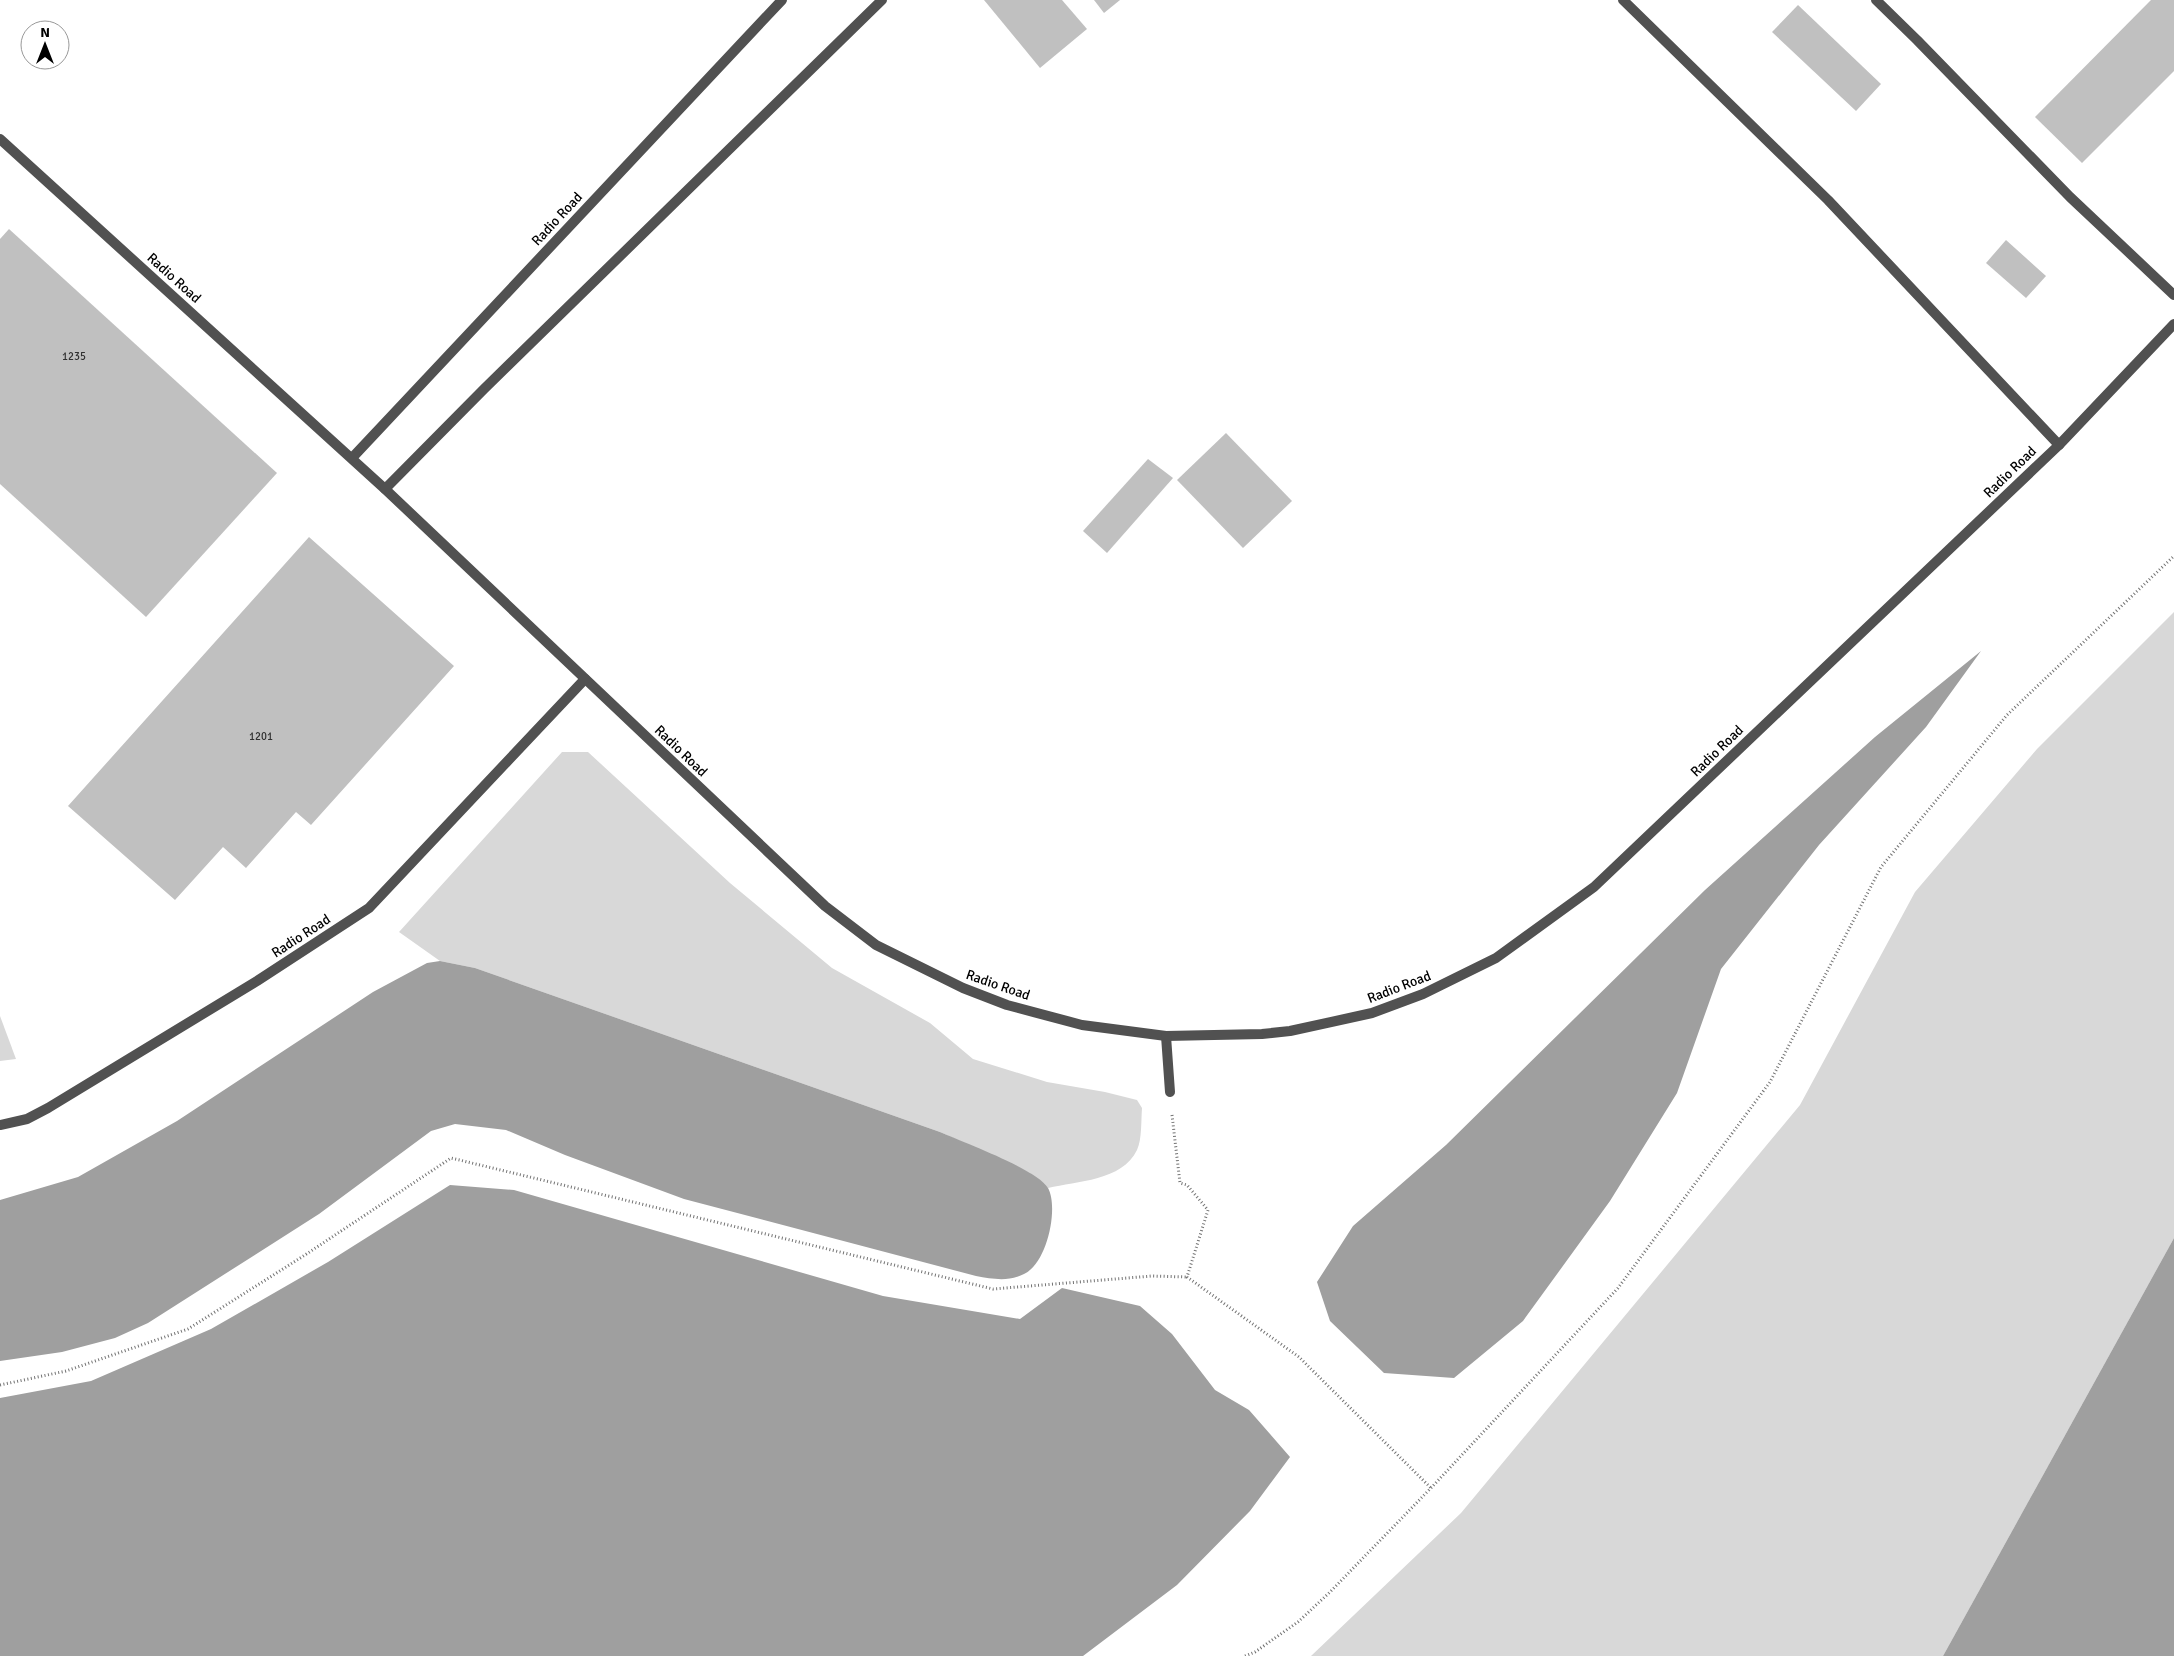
<svg xmlns="http://www.w3.org/2000/svg" width="2174" height="1656" font-family="Signika,sans-serif">
<style>
.green{fill:#d8d8d8}
.water{fill:#9f9f9f}
.building{fill:#c0c0c0}
.lines{fill:none;stroke-linecap:round;stroke-linejoin:round}
.path{stroke:#737373;stroke-width:3;stroke-dasharray:1 2.5;stroke-linecap:butt}
.lane{stroke:#515151;stroke-width:10}
.street{stroke:#515151;stroke-width:10}
.labels{text-anchor:middle;dominant-baseline:central;stroke-width:5;stroke-linejoin:round;paint-order:stroke}
.number-label{font-size:11px;fill:#303030}
.street-label{font-size:14px;fill:#000;stroke:#fff}
</style>
<rect width="100%" height="100%" fill="#fff"/>
<g class="green">
<polygon points="2174,612 2174,1238 1943,1656 1311,1656 1461,1513 1800,1105 1915,892 2037,749"/>
<path d="M562 752H588L730 883 832 968 930 1023 973 1059 1047 1082 1105 1092 1137 1100 1142 1108C1141 1121 1142 1139 1137 1150 1122 1181 1077 1181 1048 1188L1030 1173 940 1132 475 968 440 961 399 932Z"/>
<polygon points="0,1016 16,1059 0,1061"/>
</g>
<g class="water">
<polygon points="1981,651 1926,727 1819,845 1721,969 1677,1093 1610,1201 1523,1321 1454,1378 1384,1373 1330,1321 1317,1282 1353,1226 1446,1145 1705,890 1875,737"/>
<path d="M440 961 475 968 940 1132C962 1142 1037 1169 1048 1188 1059 1208 1047 1264 1024 1274 1008 1282 993 1279 976 1276L684 1199 565 1155 506 1130 455 1124 431 1131 319 1214 148 1323 115 1338 62 1352 0 1361V1200L78 1177 177 1121 373 992 427 963Z"/>
<polygon points="450,1185 514,1190 883,1296 1020,1319 1062,1288 1140,1306 1172,1334 1215,1390 1249,1410 1290,1457 1250,1511 1177,1585 1083,1656 0,1656 0,1398 91,1381 211,1329 328,1262"/>
<polygon points="2174,1238 2174,1656 1943,1656"/>
</g>
<g class="building">
<polygon points="984,0 1062,0 1087,29 1040,68"/>
<polygon points="1094,0 1120,0 1104,13"/>
<polygon points="2151,0 2174,0 2174,71 2082,163 2035,117"/>
<polygon points="1798,5 1881,84 1856,111 1772,32"/>
<polygon points="9,229 277,473 146,617 0,484 0,239"/>
<polygon points="2006,240 2046,276 2026,298 1986,263"/>
<polygon points="1226,433 1292,501 1243,548 1177,480"/>
<polygon points="1148,459 1173,478 1107,553 1083,531"/>
<polygon points="309,537 454,666 311,825 296,812 246,868 223,847 175,900 68,806"/>
</g>
<g class="lines">
<g class="path">
<polyline points="1172,1115 1180,1183 1187,1185 1208,1210 1187,1277 1299,1357 1431,1488"/>
<polyline points="0,1385 66,1371 188,1329 305,1255 451,1158 993,1289 1152,1276 1187,1277"/>
<polyline points="1245,1656 1255,1652 1298,1622 1330,1592 1431,1488 1618,1288 1770,1082 1881,867 2007,715 2174,556"/>
</g>
<g class="lane">
<polyline points="1623,0 1828,200 2059,445"/>
<polyline points="1876,0 1917,40 2070,197 2174,295"/>
<polyline points="0,139 385,489 825,906 876,945 963,988 1007,1005 1082,1025 1166,1036 1262,1034 1290,1031 1372,1013 1423,994 1496,958 1594,887 2059,445 2174,324"/>
<polyline points="352,458 782,0"/>
<polyline points="385,489 484,389 882,0"/>
<polyline points="1166,1036 1170,1092"/>
</g>
<polyline class="street" points="0,1125 27,1119 48,1108 257,981 369,908 585,679"/>
</g>
<g class="labels">
<g class="number-label">
<text x="74" y="356">1235</text>
<text x="261" y="736">1201</text>
</g>
<g class="street-label">
<text transform="translate(557 219) rotate(-47)">Radio Road</text>
<text transform="translate(174 278) rotate(42)">Radio Road</text>
<text transform="translate(2010 472) rotate(-44)">Radio Road</text>
<text transform="translate(681 751) rotate(44)">Radio Road</text>
<text transform="translate(1717 751) rotate(-44)">Radio Road</text>
<text transform="translate(301 936) rotate(-33)">Radio Road</text>
<text transform="translate(998 985) rotate(19)">Radio Road</text>
<text transform="translate(1399 987) rotate(-21)">Radio Road</text>
</g>
</g>
<g transform="translate(45 45)"><circle r="24" fill="#ffffff" stroke="#999999"/>
<path d="M0-4L9 19L0 12L-9 19Z" fill="#000000"/>
<text y="-8" font-size="14" font-weight="bold" text-anchor="middle" fill="#000000">N</text>
</g>
</svg>
